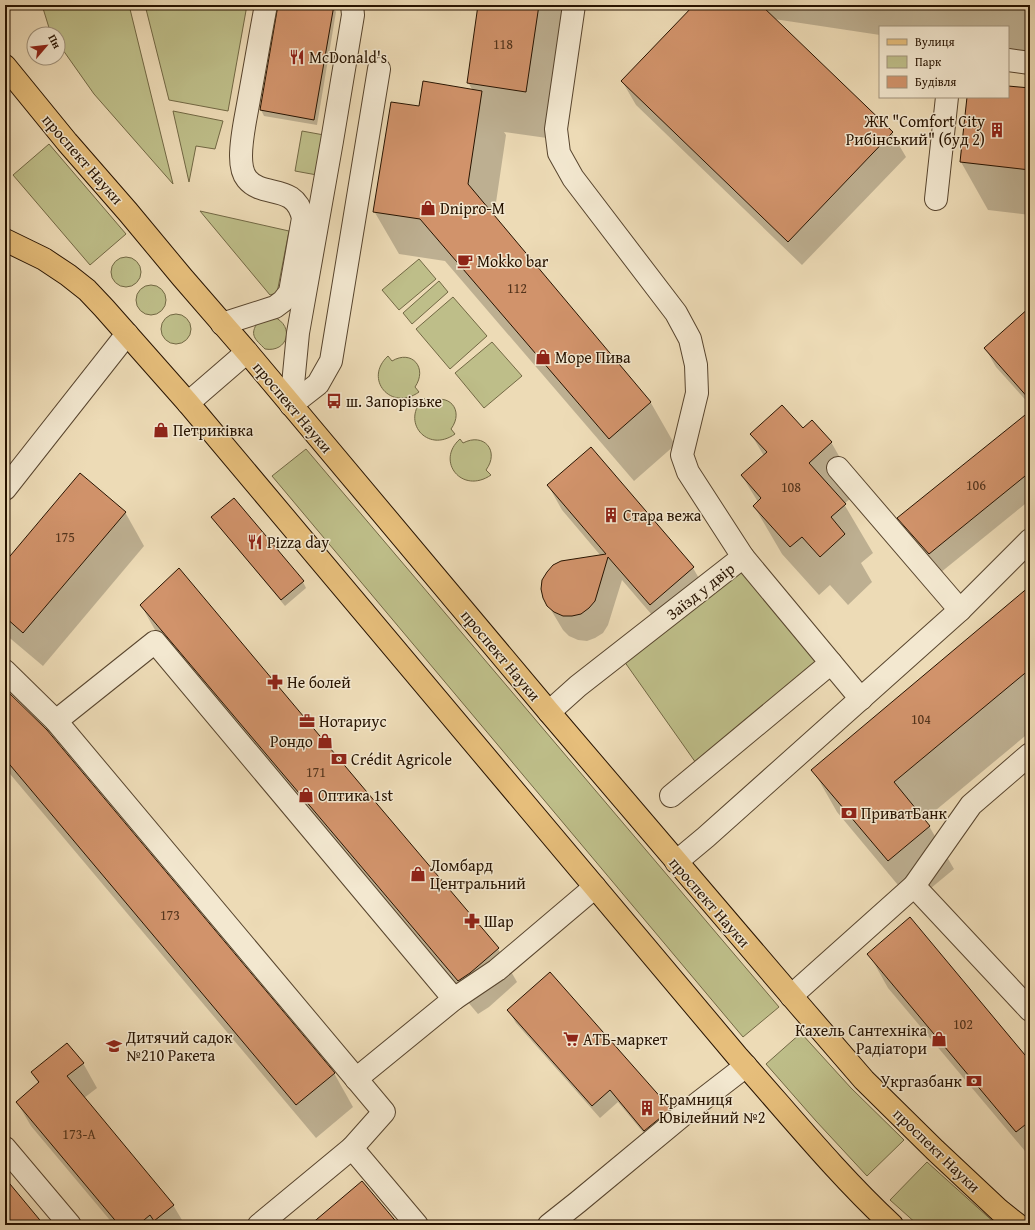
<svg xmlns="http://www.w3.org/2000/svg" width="1035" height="1230" font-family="'Gentium Book Plus',serif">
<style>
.green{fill:#bebe89;stroke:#726844}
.shadow{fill:#0003}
.building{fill:#d1936b;stroke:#271300}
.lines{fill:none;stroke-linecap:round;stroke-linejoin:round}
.minor-casing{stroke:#58452e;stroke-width:24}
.major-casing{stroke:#271300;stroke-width:24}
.minor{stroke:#f3e8d0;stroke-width:22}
.major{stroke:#e6be7b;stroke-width:22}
.labels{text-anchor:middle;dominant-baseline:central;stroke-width:3;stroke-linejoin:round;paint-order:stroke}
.number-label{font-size:14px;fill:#52331b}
.poi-label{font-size:16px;fill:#271300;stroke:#f3e8d0;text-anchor:start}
.street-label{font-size:16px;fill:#271300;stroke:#f3e8d0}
</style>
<rect width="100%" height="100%" fill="#eddbb6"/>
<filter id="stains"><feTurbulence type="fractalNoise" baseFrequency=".005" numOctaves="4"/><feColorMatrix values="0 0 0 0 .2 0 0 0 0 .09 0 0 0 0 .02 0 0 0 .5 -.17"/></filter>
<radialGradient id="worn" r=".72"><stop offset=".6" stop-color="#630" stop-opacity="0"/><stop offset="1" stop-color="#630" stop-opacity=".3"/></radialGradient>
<g class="green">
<polygon points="42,5 129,5 173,184 94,94 58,43 58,34 52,34 50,31"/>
<polygon points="145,5 247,5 228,111 169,100"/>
<polygon points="173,111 223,121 215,149 196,146 189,182"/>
<polygon points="302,131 324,135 317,175 295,171"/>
<polygon points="49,144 126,234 90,265 13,175"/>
<polygon points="200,211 289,231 277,293 270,295"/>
<circle cx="126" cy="272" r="15"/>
<polygon points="419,259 436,279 399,310 382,290"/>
<polygon points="439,281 448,292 412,324 403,313"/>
<circle cx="151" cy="300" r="15"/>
<polygon points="453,297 487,336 450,369 416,329"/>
<circle cx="176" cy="329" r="15"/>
<path d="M274 317C295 326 288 353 265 349 255 339 249 335 258 322Z"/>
<polygon points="492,342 522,376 484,408 455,373"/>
<path d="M388 356 392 361C412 349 428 368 415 387L419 392C391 412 363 379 388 356Z"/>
<path d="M424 398 428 403C448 391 465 410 451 429L455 434C427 454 400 421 424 398Z"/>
<path d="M460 439 463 443C484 432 500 451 486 470L491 475C462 495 435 461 460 439Z"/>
<polygon points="306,449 779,1007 743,1037 272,476"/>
<polygon points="742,567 817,663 696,763 624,661"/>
<polygon points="801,1033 851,1088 904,1140 867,1176 816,1121 766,1064"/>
<polygon points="927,1162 997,1225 918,1225 890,1200"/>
</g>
<g class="shadow">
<polygon points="279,5 330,5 333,6 336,12 317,125 264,116 261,110"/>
<polygon points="479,5 574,5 554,139 504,132 506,135 494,216 651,403 675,445 634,481 445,261 399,254 374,211 420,107 473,91 468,82"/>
<polygon points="695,5 1030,5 1030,57 1008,54 1008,27 880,27 880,35 774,19 892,133 906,157 802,265 636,105 622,81"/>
<polygon points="1008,87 1030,89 1030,215 988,210 961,162 968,97 1008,97"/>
<polygon points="1030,317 1030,405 996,367 985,348"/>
<polygon points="1030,412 1030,500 940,573 910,537 899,518"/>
<polygon points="803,430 831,442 859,491 844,504 873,553 861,563 872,582 848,605 830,585 819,595 782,554 754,506 758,502 742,476 764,456 751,434"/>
<polygon points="548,485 693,568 707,592 664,629 622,580 608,625 603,633 595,638 587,641 578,640 569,636 563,630 548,605 601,556 562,510"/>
<polygon points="125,512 144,546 43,666 5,634 5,564"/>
<polygon points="212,517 303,582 306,588 285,606 216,523"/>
<polygon points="1030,588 1030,732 924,820 929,826 954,869 913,903 837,812 813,770"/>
<polygon points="141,605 498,949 517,982 489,1007 478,1014 160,639"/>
<polygon points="5,698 334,1073 353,1107 316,1138 5,768"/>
<polygon points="1030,856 1030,868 1028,865"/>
<polygon points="869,954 1030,1062 1030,1157 888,988"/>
<polygon points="508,1010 670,1109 677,1122 652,1143 618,1102 600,1118 516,1023"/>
<polygon points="83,1063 97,1088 84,1098 173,1205 185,1225 114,1225 31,1126 17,1102 39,1084 32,1073"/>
</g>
<g class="building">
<polygon points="278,5 334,5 314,120 260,110"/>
<polygon points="478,5 539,5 526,92 467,83"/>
<polygon points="694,5 761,5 893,132 788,242 621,81"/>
<polygon points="423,81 482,91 468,184 651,402 609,439 420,219 373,212 391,102 419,106"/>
<polygon points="1008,86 1030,88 1030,170 960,162 967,97 1008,97"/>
<polygon points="1030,307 1030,400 984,348"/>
<polygon points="782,405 803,428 812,420 832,442 809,463 846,504 831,517 845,534 820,557 802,537 790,547 753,506 761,498 741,475 767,452 750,434"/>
<polygon points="1030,411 1030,472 929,554 897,518"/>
<polygon points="591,447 694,567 650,605 608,557 595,601 589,608 581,614 572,616 563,616 554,612 547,606 543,598 541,589 542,580 547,572 553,565 561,561 606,554 547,485"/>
<polygon points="80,473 126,512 23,633 5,617 5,562"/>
<polygon points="234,498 304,581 281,600 211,517"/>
<polygon points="179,568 361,785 499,948 470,973 458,981 140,605"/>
<polygon points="1030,586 1030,669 894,782 930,826 888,861 811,770"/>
<polygon points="5,689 47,730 335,1073 296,1105 5,759"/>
<polygon points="910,917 1030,1061 1030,1121 1016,1132 867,954"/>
<polygon points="550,972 671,1109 644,1131 610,1090 592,1106 507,1010"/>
<polygon points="67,1043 84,1063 67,1076 174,1205 154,1221 150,1215 138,1225 119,1225 16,1102 39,1082 31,1072"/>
<polygon points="5,1178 44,1225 5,1225"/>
<polygon points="362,1181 399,1225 310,1225"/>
</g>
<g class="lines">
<defs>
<g id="minor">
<polyline points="1008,60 1030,63"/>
<polyline points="936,199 947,97"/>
<path d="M222 324 275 307 283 301 290 292 303 218C295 182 263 199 247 179 242 173 241 164 241 156 241 137 246 117 249 99 255 67 260 36 266 5"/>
<polyline points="188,403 247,352"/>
<polyline points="291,405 298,333 332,141 353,15 352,5"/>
<polyline points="291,405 318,384 331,361 379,69"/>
<polyline points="5,489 127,334"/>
<polyline points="743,557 861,699"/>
<polyline points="960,610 1030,540"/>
<polyline points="5,671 56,721 384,1112 352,1148 417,1225"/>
<polyline points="549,712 578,686 743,557 688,472 682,455 697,393 696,365 690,339 676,313 573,178 559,153 556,129 574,5"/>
<polyline points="56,721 155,642 454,999"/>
<polyline points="671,796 831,663"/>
<polyline points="676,862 706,837 960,610 838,468"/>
<polyline points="914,886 1030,1010"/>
<polyline points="791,996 914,886 971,805 1030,754"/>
<polyline points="356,1079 454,999 497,970 595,887"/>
<polyline points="5,1148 70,1225"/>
<polyline points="259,1225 352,1148"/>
<polyline points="549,1225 578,1202 689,1110 746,1066"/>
</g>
<g id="major">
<polyline points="5,66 67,142 128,212 182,277 247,352 549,712 800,1006 864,1080 935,1150 999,1210 1018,1225"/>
<path d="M5 240 44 259 68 275 87 290 104 308 188 403 737 1056C788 1113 836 1173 892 1225"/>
</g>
</defs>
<use href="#minor" class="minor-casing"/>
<use href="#major" class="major-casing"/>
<use href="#minor" class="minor"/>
<use href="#major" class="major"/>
</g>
<defs>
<symbol id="restaurant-bare" viewBox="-9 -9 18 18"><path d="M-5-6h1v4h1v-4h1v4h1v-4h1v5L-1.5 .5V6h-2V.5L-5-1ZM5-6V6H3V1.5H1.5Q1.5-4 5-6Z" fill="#8f2418" stroke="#f3e8d0" stroke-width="2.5" paint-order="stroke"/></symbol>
<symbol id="building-bare" viewBox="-9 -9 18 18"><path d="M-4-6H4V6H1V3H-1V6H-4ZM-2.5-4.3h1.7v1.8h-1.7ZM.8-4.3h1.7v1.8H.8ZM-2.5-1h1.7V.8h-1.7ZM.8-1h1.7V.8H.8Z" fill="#8f2418" stroke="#f3e8d0" stroke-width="2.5" paint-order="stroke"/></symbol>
<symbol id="shop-bare" viewBox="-9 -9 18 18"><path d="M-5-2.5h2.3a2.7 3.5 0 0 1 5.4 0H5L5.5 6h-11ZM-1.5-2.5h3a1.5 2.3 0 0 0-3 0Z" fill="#8f2418" stroke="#f3e8d0" stroke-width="2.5" paint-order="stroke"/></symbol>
<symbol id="cafe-bare" viewBox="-9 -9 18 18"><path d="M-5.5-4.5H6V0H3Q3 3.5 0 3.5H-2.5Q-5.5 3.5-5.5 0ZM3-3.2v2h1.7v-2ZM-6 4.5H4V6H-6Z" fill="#8f2418" stroke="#f3e8d0" stroke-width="2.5" paint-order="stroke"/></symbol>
<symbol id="bus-bare" viewBox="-9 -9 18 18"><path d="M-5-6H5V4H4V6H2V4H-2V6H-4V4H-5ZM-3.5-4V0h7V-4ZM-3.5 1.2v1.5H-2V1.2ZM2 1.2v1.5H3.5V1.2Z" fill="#8f2418" stroke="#f3e8d0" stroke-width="2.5" paint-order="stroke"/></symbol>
<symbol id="pharmacy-bare" viewBox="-9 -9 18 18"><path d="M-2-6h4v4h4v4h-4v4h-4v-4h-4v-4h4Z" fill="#8f2418" stroke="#f3e8d0" stroke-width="2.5" paint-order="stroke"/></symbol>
<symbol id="office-bare" viewBox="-9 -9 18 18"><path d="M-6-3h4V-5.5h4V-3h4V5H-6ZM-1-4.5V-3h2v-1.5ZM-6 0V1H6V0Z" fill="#8f2418" stroke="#f3e8d0" stroke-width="2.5" paint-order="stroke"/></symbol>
<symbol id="bank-bare" viewBox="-9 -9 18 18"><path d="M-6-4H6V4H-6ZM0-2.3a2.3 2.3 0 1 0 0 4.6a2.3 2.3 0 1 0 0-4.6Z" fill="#8f2418" stroke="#f3e8d0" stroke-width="2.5" paint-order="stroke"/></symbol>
<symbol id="supermarket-bare" viewBox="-9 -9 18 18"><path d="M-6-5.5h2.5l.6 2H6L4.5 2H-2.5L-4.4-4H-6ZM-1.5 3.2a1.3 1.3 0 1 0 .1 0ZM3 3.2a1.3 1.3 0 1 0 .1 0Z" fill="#8f2418" stroke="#f3e8d0" stroke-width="2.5" paint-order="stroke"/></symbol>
<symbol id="school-bare" viewBox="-9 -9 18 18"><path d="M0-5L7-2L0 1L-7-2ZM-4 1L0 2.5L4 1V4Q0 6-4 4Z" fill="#8f2418" stroke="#f3e8d0" stroke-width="2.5" paint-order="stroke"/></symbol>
</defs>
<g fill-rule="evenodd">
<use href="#restaurant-bare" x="286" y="46" width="22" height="22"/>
<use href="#building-bare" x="986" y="119" width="22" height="22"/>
<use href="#shop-bare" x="417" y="197" width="22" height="22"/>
<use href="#cafe-bare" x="454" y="250" width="22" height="22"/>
<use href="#shop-bare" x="532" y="346" width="22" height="22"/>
<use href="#bus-bare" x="323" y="390" width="22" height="22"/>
<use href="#shop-bare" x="150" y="419" width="22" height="22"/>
<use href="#building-bare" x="600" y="504" width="22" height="22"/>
<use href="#restaurant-bare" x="244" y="531" width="22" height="22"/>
<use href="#pharmacy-bare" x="264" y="671" width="22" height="22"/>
<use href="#office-bare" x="296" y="710" width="22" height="22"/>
<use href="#shop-bare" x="314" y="730" width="22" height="22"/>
<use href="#bank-bare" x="328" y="748" width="22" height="22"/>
<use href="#shop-bare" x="295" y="784" width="22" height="22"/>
<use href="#bank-bare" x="838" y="802" width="22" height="22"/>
<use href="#shop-bare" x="407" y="863" width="22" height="22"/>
<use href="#pharmacy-bare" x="461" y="910" width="22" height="22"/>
<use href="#supermarket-bare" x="560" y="1028" width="22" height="22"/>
<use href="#shop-bare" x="928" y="1028" width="22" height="22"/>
<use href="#school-bare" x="103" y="1035" width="22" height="22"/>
<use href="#bank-bare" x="963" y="1070" width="22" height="22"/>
<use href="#building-bare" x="636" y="1097" width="22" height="22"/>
</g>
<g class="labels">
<g class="number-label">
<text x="503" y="44">118</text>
<text x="517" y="288">112</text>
<text x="976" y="485">106</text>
<text x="791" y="487">108</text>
<text x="65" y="537">175</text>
<text x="921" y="719">104</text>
<text x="316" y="772">171</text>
<text x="170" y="915">173</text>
<text x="963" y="1024">102</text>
<text x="79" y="1134">173-А</text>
</g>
<g class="poi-label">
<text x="309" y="57">McDonald's</text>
<text x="985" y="121" text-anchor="end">ЖК "Comfort City<tspan x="985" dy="18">Рибінський" (буд 2)</tspan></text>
<text x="440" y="208">Dnipro-M</text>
<text x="477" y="261">Mokko bar</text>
<text x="555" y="357">Море Пива</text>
<text x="346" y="401">ш. Запорізьке</text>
<text x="173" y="430">Петриківка</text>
<text x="623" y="515">Стара вежа</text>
<text x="267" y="542">Pizza day</text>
<text x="287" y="682">Не болей</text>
<text x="319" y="721">Нотариус</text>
<text x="313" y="741" text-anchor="end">Рондо</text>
<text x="351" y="759">Crédit Agricole</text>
<text x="318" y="795">Оптика 1st</text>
<text x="861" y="813">ПриватБанк</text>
<text x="430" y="865">Ломбард<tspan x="430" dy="18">Центральний</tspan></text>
<text x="484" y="921">Шар</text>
<text x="927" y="1030" text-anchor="end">Кахель Сантехніка<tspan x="927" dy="18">Радіатори</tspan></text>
<text x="126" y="1037">Дитячий садок<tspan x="126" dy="18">№210 Ракета</tspan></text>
<text x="583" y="1039">АТБ-маркет</text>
<text x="962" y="1081" text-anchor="end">Укргазбанк</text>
<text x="659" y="1099">Крамниця<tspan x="659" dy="18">Ювілейний №2</tspan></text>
</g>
<g class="street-label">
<text transform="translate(83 159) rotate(49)">проспект Науки</text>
<text transform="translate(293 407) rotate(50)">проспект Науки</text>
<text transform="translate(700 591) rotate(-38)">Заїзд у двір</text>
<text transform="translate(501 655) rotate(50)">проспект Науки</text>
<text transform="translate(710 902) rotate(49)">проспект Науки</text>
<text transform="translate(937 1150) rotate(44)">проспект Науки</text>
</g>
</g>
<rect width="1035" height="1230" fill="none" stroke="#eddbb6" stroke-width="20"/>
<rect x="6" y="6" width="1023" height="1218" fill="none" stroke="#271300" stroke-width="2"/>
<rect x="10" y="10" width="1015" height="1210" fill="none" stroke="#271300"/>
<rect x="879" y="26" width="130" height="72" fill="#f3e8d0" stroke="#a1937d"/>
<rect x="887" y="39" width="20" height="6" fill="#e6be7b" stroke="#a1937d"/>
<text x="915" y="46" font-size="12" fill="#271300">Вулиця</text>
<rect x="887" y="56" width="20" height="12" fill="#bebe89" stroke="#a1937d"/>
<text x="915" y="66" font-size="12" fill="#271300">Парк</text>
<rect x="887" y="76" width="20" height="12" fill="#d1936b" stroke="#a1937d"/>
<text x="915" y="86" font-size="12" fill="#271300">Будівля</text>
<g transform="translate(46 46) rotate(62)"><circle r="19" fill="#f3e8d0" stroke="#a1937d"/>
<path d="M0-3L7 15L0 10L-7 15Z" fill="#8f2418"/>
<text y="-6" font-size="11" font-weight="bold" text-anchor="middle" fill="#271300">Пн</text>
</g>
<rect width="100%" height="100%" filter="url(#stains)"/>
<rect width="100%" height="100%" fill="url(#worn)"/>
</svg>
